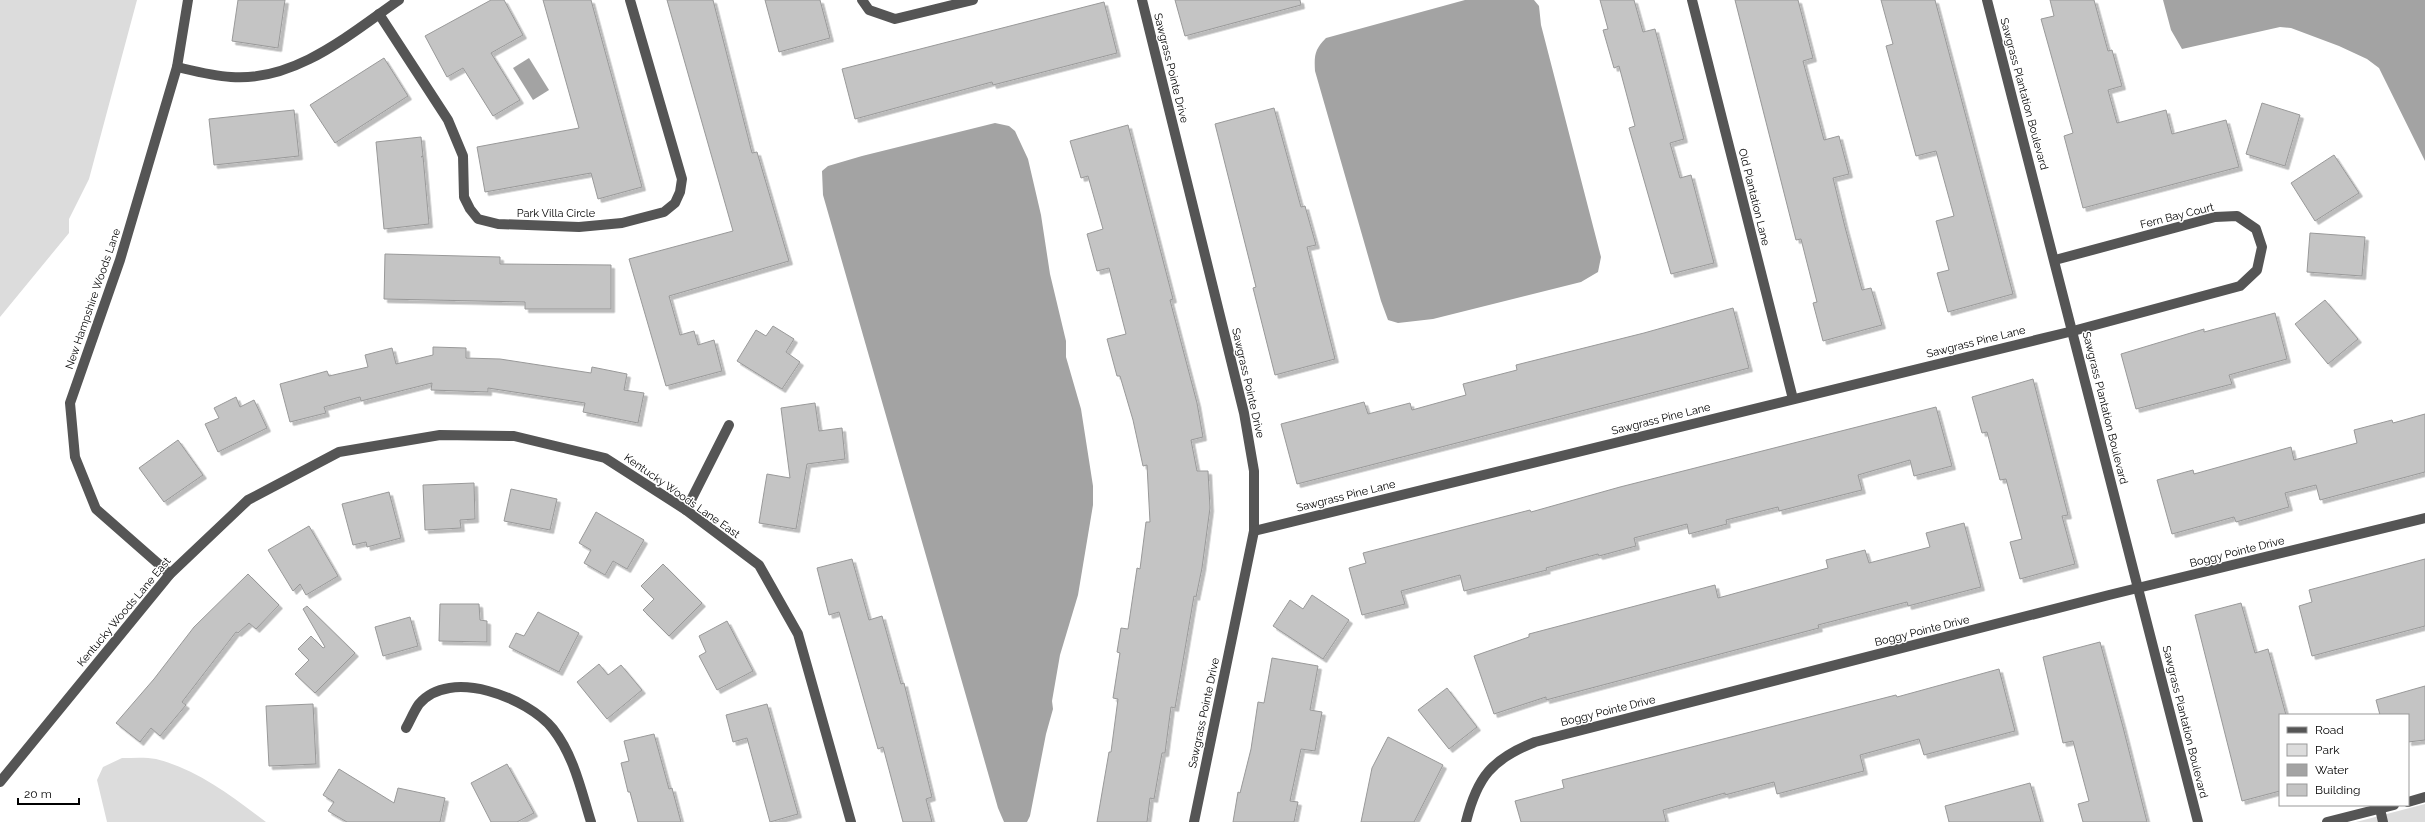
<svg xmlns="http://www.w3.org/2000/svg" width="2425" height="822" font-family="Raleway,sans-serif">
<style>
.green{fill:#dcdcdc}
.water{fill:#a3a3a3}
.building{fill:#c4c4c4;stroke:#999;filter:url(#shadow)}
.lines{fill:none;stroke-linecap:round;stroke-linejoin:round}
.minor{stroke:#555;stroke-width:10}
.labels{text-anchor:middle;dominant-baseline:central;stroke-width:3;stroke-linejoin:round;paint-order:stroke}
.street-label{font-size:11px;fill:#000;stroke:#fff}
</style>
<defs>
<filter id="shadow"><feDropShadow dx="3.5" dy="3.5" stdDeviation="0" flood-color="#0004"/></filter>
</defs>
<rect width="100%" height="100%" fill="#fff"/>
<g class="green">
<polygon points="0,0 137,0 89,179 69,219 69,233 0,317"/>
<path d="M122 758C133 758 146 757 156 759 197 769 233 797 266 822H107L97 780 103 767Z"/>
<polygon points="2425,804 2425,822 2356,822"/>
</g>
<g class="water">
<path d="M1465 0H1534L1539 6 1541 25 1601 257 1598 272 1581 282 1433 319 1398 323 1388 320 1381 301 1315 71C1314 55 1315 49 1326 38Z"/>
<polygon points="2163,0 2425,0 2425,161 2379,68 2367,59 2339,46 2291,28 2280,27 2182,49 2171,30"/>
<polygon points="529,58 549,90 533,100 513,68"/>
<polygon points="995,123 1009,126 1015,131 1028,159 1041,215 1050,274 1066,341 1066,357 1081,409 1093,486 1093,505 1078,595 1060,655 1052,701 1053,709 1046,734 1030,816 1027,822 1004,822 998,808 823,195 822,171 828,166 862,156"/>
</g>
<g class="building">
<polygon points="238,0 285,0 278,48 232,41"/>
<polygon points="491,0 504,0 523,35 491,53 520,100 493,116 463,68 447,77 425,36"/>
<polygon points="543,0 591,0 642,187 598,199 591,173 485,192 477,147 579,128"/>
<polygon points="667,0 713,0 752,153 757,152 789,261 669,296 680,335 694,331 698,345 714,340 722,371 666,386 629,259 733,231"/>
<polygon points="765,0 820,0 830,38 779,52"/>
<polygon points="1175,0 1300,0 1301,5 1185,36"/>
<polygon points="1600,0 1634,0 1643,32 1655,29 1684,139 1670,143 1680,178 1691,175 1714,263 1671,274 1629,128 1635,126 1619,66 1614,68 1603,30 1608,29"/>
<polygon points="1735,0 1798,0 1813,58 1803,61 1824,140 1839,136 1849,174 1833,178 1845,227 1862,290 1871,288 1882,325 1823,341 1813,303 1817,302 1801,239 1796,240"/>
<polygon points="1881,0 1935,0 2013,294 1948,312 1937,273 1949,270 1936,221 1954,216 1936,151 1916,156 1886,46 1893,44"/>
<polygon points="2050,0 2094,0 2108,51 2112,50 2122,86 2108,90 2117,123 2166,110 2172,134 2226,120 2239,167 2083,208 2064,136 2073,133 2041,19 2054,16"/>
<polygon points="1104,2 1117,53 993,85 992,82 855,119 842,69"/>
<polygon points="384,58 408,96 335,143 310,105"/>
<polygon points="2262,103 2300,115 2285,166 2246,154"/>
<polygon points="1274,108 1301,207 1305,206 1316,245 1307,247 1335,359 1275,375 1253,288 1256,287 1215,124"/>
<polygon points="294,110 299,156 214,165 209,119"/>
<polygon points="1128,125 1173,299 1170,300 1197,403 1203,437 1191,440 1197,471 1208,471 1210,508 1202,568 1196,597 1194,596 1175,708 1171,707 1165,753 1162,753 1154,799 1150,798 1147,822 1097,822 1109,752 1111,752 1118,699 1113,698 1120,653 1117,652 1121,628 1128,629 1137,568 1140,569 1146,522 1150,522 1147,465 1143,466 1133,420 1120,376 1117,376 1107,339 1126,334 1109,268 1097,271 1087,234 1103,229 1088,176 1081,178 1070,141"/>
<polygon points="421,137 423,156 421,157 423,156 429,224 384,229 376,142"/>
<polygon points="2334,155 2359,193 2315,221 2291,183"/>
<polygon points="2310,233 2365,237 2362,276 2307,272"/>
<polygon points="385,254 500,257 500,264 611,265 611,309 525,309 525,302 384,299"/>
<polygon points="2325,300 2358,339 2328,364 2295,324"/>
<polygon points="1733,308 1749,368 1297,484 1281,424 1364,402 1368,414 1410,403 1412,410 1466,395 1463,384 1517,370 1516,365 1644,333"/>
<polygon points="2275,313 2287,359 2229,375 2232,384 2136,409 2121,354 2204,329 2204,332"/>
<polygon points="773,326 794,339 786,352 800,362 782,389 737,361 756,330 766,336"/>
<polygon points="433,347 466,348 466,358 500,359 591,373 592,367 627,374 624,390 644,393 638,423 583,412 585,403 488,388 488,392 431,390 432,383 361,401 360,397 324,407 326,413 290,422 280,384 327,371 329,376 368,367 365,355 392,348 396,364 433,355"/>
<polygon points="2033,379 2068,515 2062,516 2075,564 2020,579 2010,542 2022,539 2006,479 2000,480 1987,432 1982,433 1972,397"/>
<polygon points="236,397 240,407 254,400 267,428 218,452 205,424 219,418 214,408"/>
<polygon points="815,403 819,431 842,428 845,459 807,464 796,529 759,523 767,474 790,478 781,408"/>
<polygon points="1936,407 1952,466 1914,476 1910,460 1858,475 1862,490 1779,511 1778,507 1726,520 1727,524 1689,534 1687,524 1634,538 1636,546 1599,556 1598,554 1546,568 1547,570 1464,591 1460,575 1401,591 1405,604 1362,615 1349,568 1366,563 1363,553 1530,510 1531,512 1620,487"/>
<polygon points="2425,414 2425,472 2320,500 2316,485 2285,493 2289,507 2236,522 2234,517 2172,534 2157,480 2193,470 2194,474 2291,447 2294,460 2357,443 2354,430 2392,420 2393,423"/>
<polygon points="178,440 203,475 164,502 139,468"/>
<polygon points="474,483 475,519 460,520 461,528 425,530 423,485"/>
<polygon points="511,489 557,499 550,530 504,521"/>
<polygon points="389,492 401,538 367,547 366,542 353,545 342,504"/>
<polygon points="596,512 644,540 627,569 613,561 605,575 584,563 591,550 579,543"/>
<polygon points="1964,523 1981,587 1908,606 1907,602 1818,625 1819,628 1546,700 1546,697 1494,714 1474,656 1529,637 1529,634 1715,585 1718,598 1828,568 1826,560 1865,550 1869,563 1930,547 1926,533"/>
<polygon points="309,526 338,576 306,595 300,584 293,591 268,550"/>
<polygon points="852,559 869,620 882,616 901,684 904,683 932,797 926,799 932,822 903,822 883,747 878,749 839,612 829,615 817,568"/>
<polygon points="2425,559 2425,626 2312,656 2299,606 2312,602 2309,590"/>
<polygon points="663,564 702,603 669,636 643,610 654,599 641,586"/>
<polygon points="248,574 279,605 256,629 249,623 238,633 236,632 182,702 186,705 160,736 151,728 140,742 116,723 154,679 194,627"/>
<polygon points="1312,595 1349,620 1323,659 1273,626 1290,600 1303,609"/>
<polygon points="2241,603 2255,653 2268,649 2286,715 2280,715 2280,791 2242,801 2195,615"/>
<polygon points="440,604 479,604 480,620 487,621 487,642 439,641"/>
<polygon points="307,606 355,653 315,693 295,674 309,660 298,649 311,636 323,648 325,647 303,609"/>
<polygon points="538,612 579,633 559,672 509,647 516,633 524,636"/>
<polygon points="410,617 418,646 383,656 375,627"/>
<polygon points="727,621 753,671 717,690 699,656 706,652 699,636"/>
<polygon points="2100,642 2123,727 2147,822 2083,822 2078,804 2089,801 2073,741 2063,743 2043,657"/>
<polygon points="1272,658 1318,666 1310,710 1322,712 1315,751 1301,749 1290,801 1298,802 1294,822 1233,822 1238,792 1240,793 1251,749 1258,702 1264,703"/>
<polygon points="599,664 608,675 621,665 642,690 607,719 577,682"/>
<polygon points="1999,669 2015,731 1924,755 1919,739 1860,755 1864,771 1777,794 1774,782 1725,795 1725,793 1663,810 1666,822 1521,822 1515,801 1564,788 1562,780 1896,695 1897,697"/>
<polygon points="2425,686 2425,740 2408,742 2408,715 2380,715 2376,700"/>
<polygon points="1447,688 1477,727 1449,749 1418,710"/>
<polygon points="313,704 316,764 269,766 266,706"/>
<polygon points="767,704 798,814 770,822 747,738 733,742 726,715"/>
<polygon points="654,734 669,789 672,788 681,822 638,822 630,792 628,792 621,763 629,761 624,741"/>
<polygon points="1388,737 1443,765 1414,822 1361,822 1372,768"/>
<polygon points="507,764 534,813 517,822 491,822 471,783"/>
<polygon points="339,769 394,803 398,788 445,798 440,822 347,822 328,811 334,802 323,795"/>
<polygon points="2030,783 2041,822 1949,822 1945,806"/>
</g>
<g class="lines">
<g class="minor">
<polyline points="862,0 869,10 895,19 973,0"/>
<polyline points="1142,0 1244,413 1254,471 1254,531 1194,822"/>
<polyline points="1692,0 1793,399"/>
<polyline points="1987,0 2198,822"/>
<polyline points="379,14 448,120 463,156 464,197 470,209 478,219 498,224 579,227 622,223 664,212 675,203 680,192 682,179 630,0"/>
<path d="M177 67C194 71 213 76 231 77 295 82 350 34 399 0"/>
<polyline points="686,510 729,425"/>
<polyline points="1254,531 2073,331 2240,286 2257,270 2262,247 2256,229 2237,216 2215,217 2055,260"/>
<polyline points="170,574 96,509 75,457 70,403 120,260 177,67 188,0"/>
<path d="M406 728C410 721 414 711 419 704 450 667 528 698 553 729 574 756 581 790 591 822"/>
<polyline points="0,782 170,574 248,500 339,452 440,435 514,436 605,458 686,510 759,565 798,634 851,822"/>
<polyline points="2408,802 2425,797"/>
<polyline points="2380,809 2383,822"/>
<path d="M1466 822C1477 777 1492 759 1535 742L2109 595 2425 518"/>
<polyline points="2327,822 2394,805"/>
</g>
</g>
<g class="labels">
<g class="street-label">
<text transform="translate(1171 68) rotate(76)">Sawgrass Pointe Drive</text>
<text transform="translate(2024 94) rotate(75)">Sawgrass Plantation Boulevard</text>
<text transform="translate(1754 197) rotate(76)">Old Plantation Lane</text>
<text x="556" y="213">Park Villa Circle</text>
<text transform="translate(2177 216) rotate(-14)">Fern Bay Court</text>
<text transform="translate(93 299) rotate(-71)">New Hampshire Woods Lane</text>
<text transform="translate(1976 342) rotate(-14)">Sawgrass Pine Lane</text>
<text transform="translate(1248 383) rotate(77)">Sawgrass Pointe Drive</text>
<text transform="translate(2105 408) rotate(76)">Sawgrass Plantation Boulevard</text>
<text transform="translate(1661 419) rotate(-14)">Sawgrass Pine Lane</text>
<text transform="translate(682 496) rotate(35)">Kentucky Woods Lane East</text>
<text transform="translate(1346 496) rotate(-14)">Sawgrass Pine Lane</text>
<text transform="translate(2237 552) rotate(-14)">Boggy Pointe Drive</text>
<text transform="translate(124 612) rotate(-50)">Kentucky Woods Lane East</text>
<text transform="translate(1922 631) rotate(-14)">Boggy Pointe Drive</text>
<text transform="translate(1608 711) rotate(-14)">Boggy Pointe Drive</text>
<text transform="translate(1204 713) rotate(-78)">Sawgrass Pointe Drive</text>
<text transform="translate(2185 722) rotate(76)">Sawgrass Plantation Boulevard</text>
</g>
</g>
<rect x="2279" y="714" width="130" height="92" fill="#ffffff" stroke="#999999"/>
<rect x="2287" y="727" width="20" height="6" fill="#555555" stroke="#999999"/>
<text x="2315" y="734" font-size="12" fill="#000000">Road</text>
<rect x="2287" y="744" width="20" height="12" fill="#dcdcdc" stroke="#999999"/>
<text x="2315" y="754" font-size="12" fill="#000000">Park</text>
<rect x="2287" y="764" width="20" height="12" fill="#a3a3a3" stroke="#999999"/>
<text x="2315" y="774" font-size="12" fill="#000000">Water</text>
<rect x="2287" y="784" width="20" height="12" fill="#c4c4c4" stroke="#999999"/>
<text x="2315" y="794" font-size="12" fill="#000000">Building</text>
<path d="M18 798v6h61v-6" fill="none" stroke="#000000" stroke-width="2"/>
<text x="24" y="798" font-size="12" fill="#000000" stroke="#ffffff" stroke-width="3" paint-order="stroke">20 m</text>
</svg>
